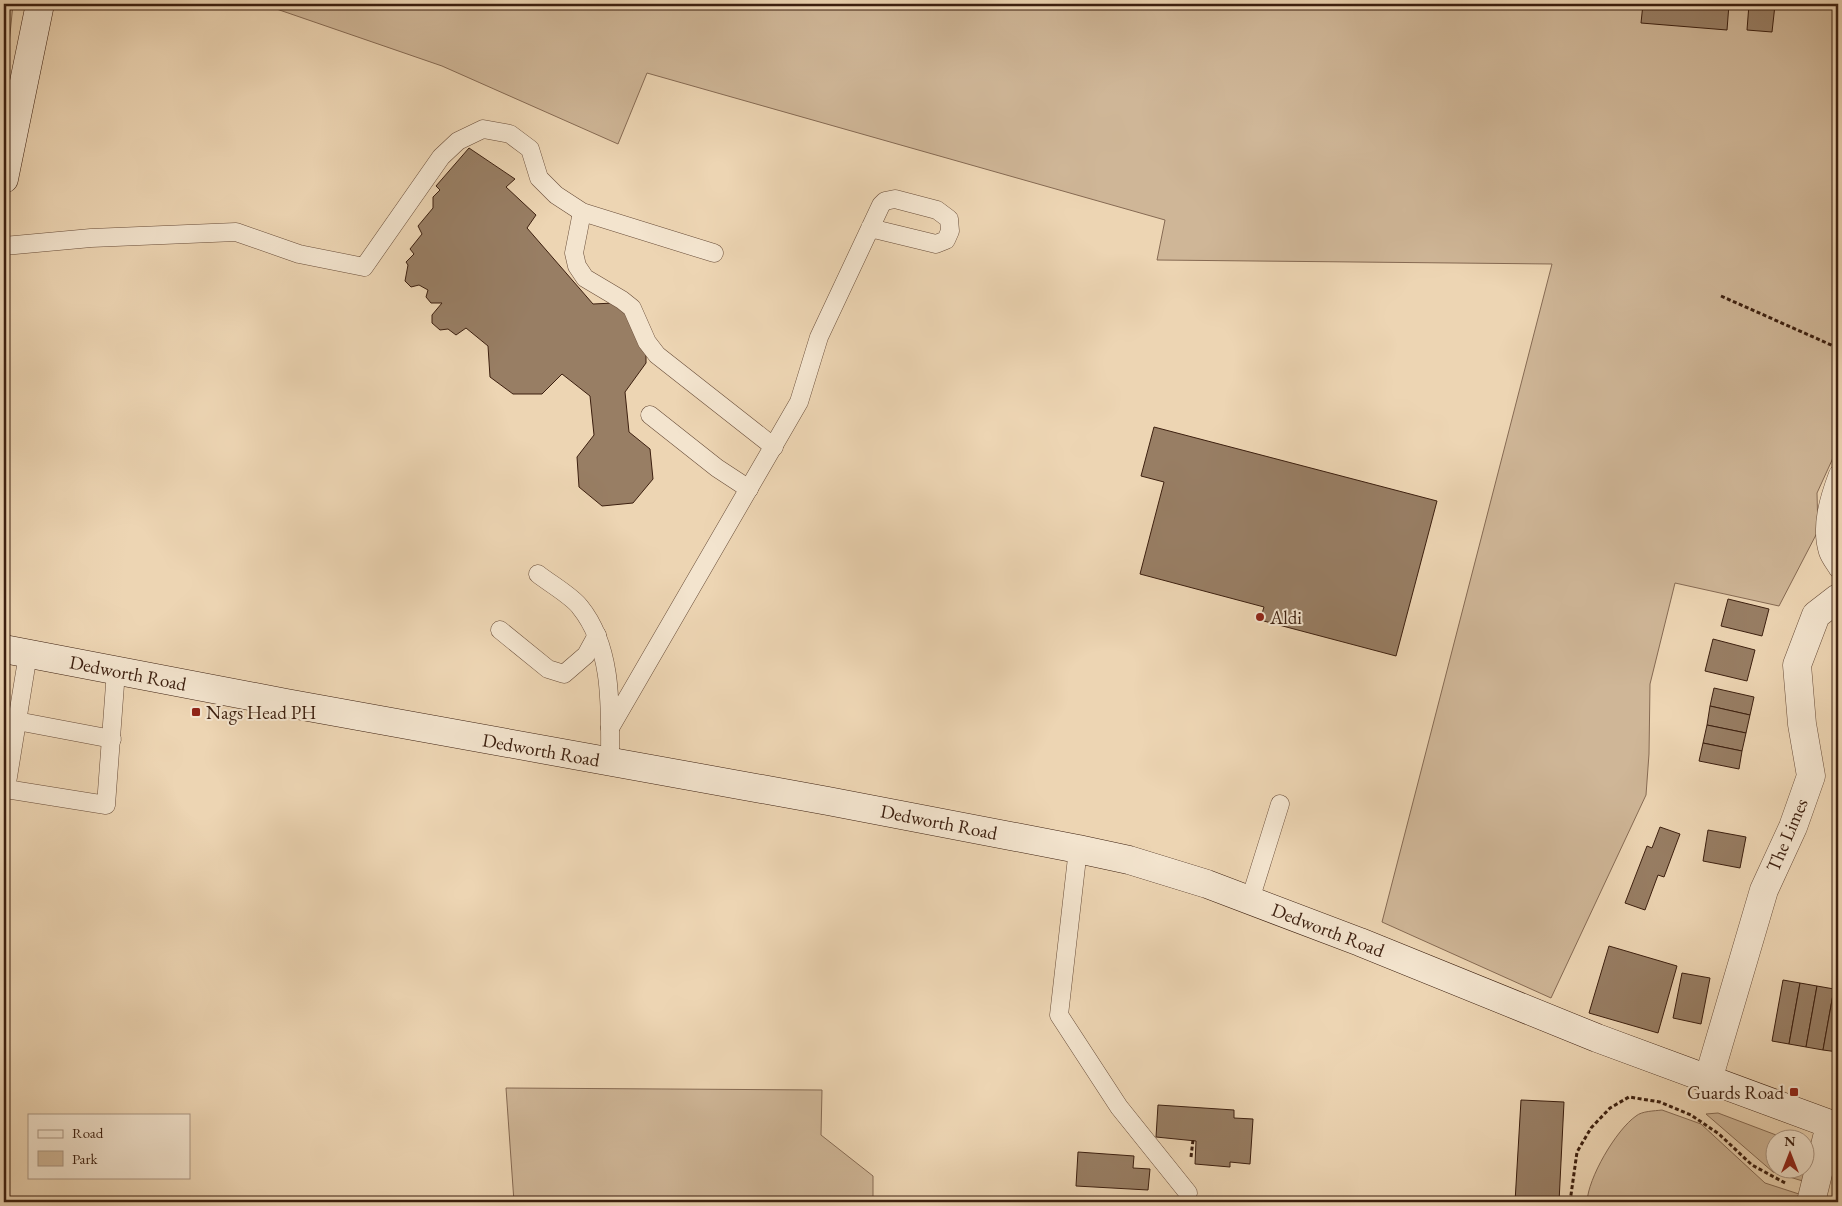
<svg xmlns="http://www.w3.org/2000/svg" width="1842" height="1206" font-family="'EB Garamond',serif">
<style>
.green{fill:#cfb697;stroke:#866a53}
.building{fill:#987e64;stroke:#3c1f0f}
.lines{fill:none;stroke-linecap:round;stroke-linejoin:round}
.service-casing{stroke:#684c38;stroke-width:19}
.minor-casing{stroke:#684c38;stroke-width:29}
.secondary-casing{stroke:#3c1f0f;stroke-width:29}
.path{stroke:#3c1f0f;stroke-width:3;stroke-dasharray:4 2.5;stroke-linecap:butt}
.service{stroke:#f3e4ce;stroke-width:18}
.minor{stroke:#f3e4ce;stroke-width:28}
.secondary{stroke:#f3e4ce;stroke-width:28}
.poi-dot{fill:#8f2418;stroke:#f3e4ce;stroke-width:2}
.labels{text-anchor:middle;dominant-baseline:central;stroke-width:4;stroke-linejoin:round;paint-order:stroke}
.poi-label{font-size:19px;fill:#3c1f0f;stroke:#f3e4ce;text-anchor:start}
.street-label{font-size:19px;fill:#3c1f0f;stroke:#f3e4ce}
</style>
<rect width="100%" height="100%" fill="#edd5b3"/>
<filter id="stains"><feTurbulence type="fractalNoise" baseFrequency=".004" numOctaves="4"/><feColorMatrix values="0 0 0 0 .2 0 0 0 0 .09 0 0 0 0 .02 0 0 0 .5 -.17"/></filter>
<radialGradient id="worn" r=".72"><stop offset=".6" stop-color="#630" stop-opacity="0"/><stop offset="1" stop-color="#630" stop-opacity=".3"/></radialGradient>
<g class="green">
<polygon points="4,4 13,4 8,54 4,72"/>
<polygon points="262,4 1838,4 1838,447 1817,493 1818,531 1779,606 1675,583 1650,684 1649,754 1646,795 1551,998 1382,922 1552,264 1157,260 1165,220 647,73 618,144 442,66"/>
<polygon points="506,1088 822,1090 821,1135 873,1176 873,1202 514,1202"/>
<path d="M1662 1110 1701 1124 1765 1183 1802 1195 1799 1202H1587C1588 1178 1616 1130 1636 1116 1642 1111 1654 1111 1662 1110Z"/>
<polygon points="1718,1113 1784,1138 1774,1138 1774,1168 1804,1168 1805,1167 1806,1182 1773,1172 1706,1114"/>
</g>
<g class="building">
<polygon points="1643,4 1729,4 1727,30 1641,23"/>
<polygon points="1749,4 1775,5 1772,32 1747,30"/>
<polygon points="469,148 515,179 506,187 536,215 527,228 593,304 614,303 646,332 646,363 625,392 629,432 650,449 653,479 633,503 602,506 579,487 577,457 594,435 590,396 562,374 542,394 513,394 490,377 488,346 466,328 456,335 448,329 440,330 432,323 432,315 442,303 431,303 426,297 428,290 419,285 411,287 405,281 408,265 406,262 414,254 410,249 422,234 418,226 433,208 433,197 440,190 436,186"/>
<polygon points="1154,427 1437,501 1396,656 1260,620 1264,607 1140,574 1164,482 1141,476"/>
<polygon points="1728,599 1769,609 1762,636 1721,626"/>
<polygon points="1713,639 1755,650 1747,681 1705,671"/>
<polygon points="4,681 8,682 4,720"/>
<polygon points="1714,688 1754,697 1750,715 1710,706"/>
<polygon points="1710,706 1750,715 1746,733 1707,725"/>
<polygon points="1707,725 1746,733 1742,751 1703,743"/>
<polygon points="1703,743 1742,751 1739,769 1699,761"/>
<polygon points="1660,827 1680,834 1664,877 1658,875 1645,910 1625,903 1647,846 1652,848"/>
<polygon points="1708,830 1746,837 1740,868 1703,861"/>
<polygon points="1609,946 1677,966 1658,1033 1589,1013"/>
<polygon points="1682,973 1710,978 1701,1024 1673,1018"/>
<polygon points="1783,980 1800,983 1789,1044 1772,1041"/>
<polygon points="1800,983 1817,986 1806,1047 1789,1044"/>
<polygon points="1817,986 1834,989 1823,1050 1806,1047"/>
<polygon points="1834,989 1838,990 1838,1052 1823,1050"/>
<polygon points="1521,1100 1564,1102 1559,1202 1515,1202"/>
<polygon points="1158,1105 1234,1110 1234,1118 1253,1119 1250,1164 1230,1162 1230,1167 1195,1164 1196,1141 1156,1137"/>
<polygon points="1078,1152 1134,1156 1133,1168 1150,1169 1148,1190 1076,1186"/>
</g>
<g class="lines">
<defs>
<g id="service">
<polyline points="582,212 574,253 577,266 585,278 622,300 632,308 647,342 657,355 774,447"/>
<polyline points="4,246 91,238 236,232 299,254 364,267 441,157 458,141 483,129 510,134 530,149 539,178 556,195 582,212 714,253"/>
<polyline points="650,415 717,468 749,489"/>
<path d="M1838 474C1829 498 1820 527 1828 552 1830 558 1835 564 1838 569"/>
<path d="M538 574C549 583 572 596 580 607 614 649 610 711 610 762"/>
<polyline points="500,630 548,669 564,674 586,655 597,635"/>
<polyline points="28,654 6,789 106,805 116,671"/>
<polyline points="17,721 112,739"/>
<polyline points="610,728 799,402 819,337 881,205 885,201 895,199 937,210 949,219 950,231 946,240 936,244 870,228"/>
<polyline points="1078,849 1059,1015 1119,1107 1188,1193"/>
<polyline points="1250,900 1280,804"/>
</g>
<g id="minor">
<polyline points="1708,1080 1764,890 1793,827 1811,776 1802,724 1797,665 1816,615 1838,598"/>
<polyline points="1811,1202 1830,1125"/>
</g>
<g id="secondary">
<polyline points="4,179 40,4"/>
<polyline points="4,649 286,703 828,801 1078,849 1129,860 1207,884 1360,942 1597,1038 1838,1127"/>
</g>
</defs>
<use href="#service" class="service-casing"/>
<use href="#minor" class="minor-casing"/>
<use href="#secondary" class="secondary-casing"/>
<g class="path">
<polyline points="1721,296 1838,348"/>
<polyline points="1191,1157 1193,1140"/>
<polyline points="1570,1202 1577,1152 1591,1128 1610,1108 1629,1097 1660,1102 1691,1115 1719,1134 1752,1165 1787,1184"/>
</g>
<use href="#service" class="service"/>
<use href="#minor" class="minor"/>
<use href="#secondary" class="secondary"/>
</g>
<g class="poi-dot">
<circle cx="1260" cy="617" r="5"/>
<rect x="191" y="707" width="10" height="10" rx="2.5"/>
<rect x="1789" y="1087" width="10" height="10" rx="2.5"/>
</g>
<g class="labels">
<g class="poi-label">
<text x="1270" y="617">Aldi</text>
<text x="206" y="712">Nags Head PH</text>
<text x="1784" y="1092" text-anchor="end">Guards Road</text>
</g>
<g class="street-label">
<text transform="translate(128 673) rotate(11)">Dedworth Road</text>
<text transform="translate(541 750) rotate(10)">Dedworth Road</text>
<text transform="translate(939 822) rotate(11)">Dedworth Road</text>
<text transform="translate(1787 835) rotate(-67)">The Limes</text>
<text transform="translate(1328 930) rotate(21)">Dedworth Road</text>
</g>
</g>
<rect width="1842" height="1206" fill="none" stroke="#edd5b3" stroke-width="20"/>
<rect x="5" y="5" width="1832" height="1196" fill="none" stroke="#3c1f0f" stroke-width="2.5"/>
<rect x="10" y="10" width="1822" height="1186" fill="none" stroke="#3c1f0f"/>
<rect x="28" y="1114" width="162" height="65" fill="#f3e4ce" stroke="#aa9582"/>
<rect x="38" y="1130" width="25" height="8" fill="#f3e4ce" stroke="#aa9582"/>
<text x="72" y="1138" font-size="15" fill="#3c1f0f">Road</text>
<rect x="38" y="1151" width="25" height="15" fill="#cfb697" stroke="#aa9582"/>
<text x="72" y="1164" font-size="15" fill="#3c1f0f">Park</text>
<g transform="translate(1790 1154)"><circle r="24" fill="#f3e4ce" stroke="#aa9582"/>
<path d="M0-4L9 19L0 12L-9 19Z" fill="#8f2418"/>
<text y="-8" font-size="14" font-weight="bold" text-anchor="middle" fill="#3c1f0f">N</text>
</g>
<rect width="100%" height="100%" filter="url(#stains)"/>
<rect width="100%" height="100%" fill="url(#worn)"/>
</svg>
